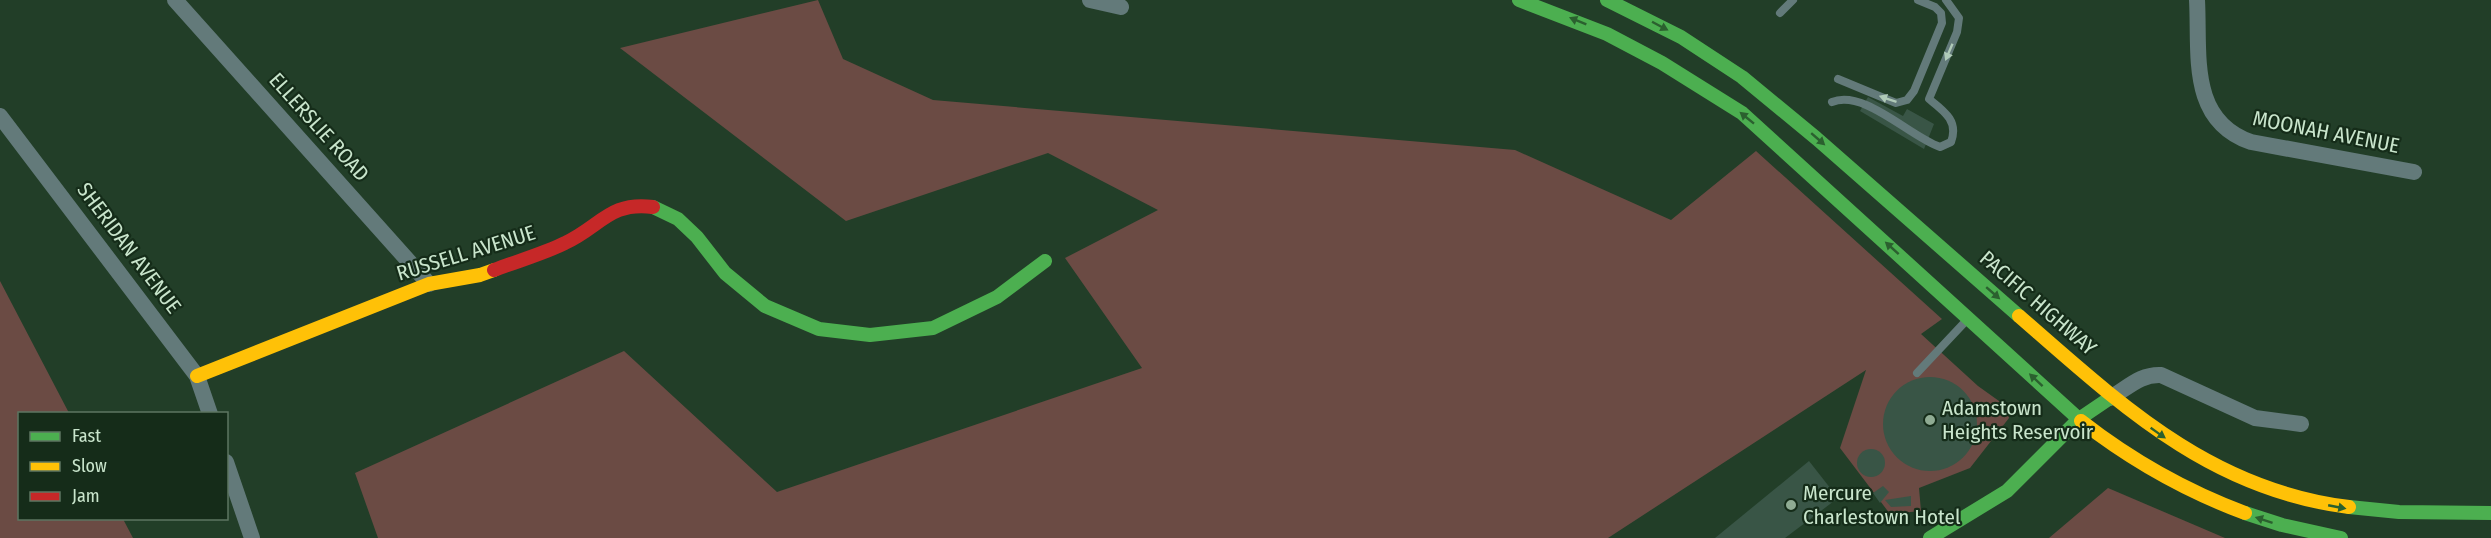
<svg xmlns="http://www.w3.org/2000/svg" width="2491" height="538" font-family="'Fira Sans Condensed',sans-serif">
<style>
.green{fill:#6b4b44}
.building{fill:#395546}
.lines{fill:none;stroke-linecap:round;stroke-linejoin:round}
.lane{stroke:#637a7a;stroke-width:8}
.street{stroke:#637a7a;stroke-width:16}
.fast{stroke:#4caf50;stroke-width:14}
.slow{stroke:#ffc107;stroke-width:14}
.jam{stroke:#c62828;stroke-width:14}
.oneway{fill:#2b602f}
.oneway2{fill:#b0cab8}
.poi-dot{fill:#8fab93;stroke:#152c19;stroke-width:2}
.labels{text-anchor:middle;dominant-baseline:central;stroke-width:4.5;stroke-linejoin:round;paint-order:stroke}
.street-label{font-size:21px;fill:#c9e5cc;stroke:#152c19}
.poi-label{font-size:21px;fill:#c9e5cc;stroke:#152c19;text-anchor:start}
</style>
<rect width="100%" height="100%" fill="#223e28"/>
<g class="green">
<polygon points="818,0 843,59 933,100 1515,150 1671,220 1756,151 1942,319 1921,334 1978,386 2006,406 2009,418 1970,468 1919,488 1921,511 1890,514 1840,448 1866,370 1608,538 378,538 355,473 624,351 777,492 1142,368 1065,258 1158,210 1048,153 846,221 620,48"/>
<polygon points="0,281 69,413 20,414 20,518 123,519 133,538 0,538"/>
<polygon points="2108,488 2225,538 2049,538"/>
</g>
<g class="building">
<polygon points="1868,97 1903,116 1907,109 1934,124 1924,149 1860,111"/>
<circle cx="1930" cy="424" r="47"/>
<circle cx="1871" cy="463" r="14"/>
<polygon points="1809,461 1838,498 1785,538 1715,538"/>
<polygon points="1883,486 1889,492 1880,503 1873,493"/>
<polygon points="1911,496 1911,506 1891,507 1885,500"/>
</g>
<g class="lines">
<g class="lane">
<polyline points="1780,13 1793,0"/>
<polyline points="1838,79 1896,103 1907,100 1914,91 1942,23 1941,13 1935,7 1918,0"/>
<path d="M1832 102C1864 89 1909 136 1940 147L1951 142C1959 121 1944 111 1929 99L1957 32 1959 18 1946 0"/>
<polyline points="1917,373 1964,323"/>
</g>
<g class="street">
<polyline points="175,0 429,284"/>
<polyline points="1090,0 1121,7"/>
<path d="M2197 0C2200 54 2188 120 2251 142L2414 172"/>
<polyline points="0,116 197,376 210,414"/>
<path d="M2110 398C2128 388 2140 374 2161 375L2255 418 2301 424"/>
<polyline points="226,462 252,538"/>
</g>
<g class="fast">
<polyline points="1519,0 1607,34 1662,63 1742,113 2081,421"/>
<polyline points="1607,0 1681,37 1742,77 1816,138 2019,316"/>
<polyline points="653,207 678,219 697,237 725,273 765,306 819,329 870,335 933,328 997,297 1045,261"/>
<polyline points="2349,507 2399,512 2491,513"/>
<polyline points="2245,513 2282,525 2341,538"/>
<polyline points="1930,538 2007,491 2079,419 2110,398"/>
</g>
<g class="slow">
<path d="M2019 316C2120 404 2210 490 2349 507"/>
<polyline points="197,376 429,284 480,275 494,270"/>
<path d="M2081 421C2131 460 2186 491 2245 513"/>
</g>
<path class="jam" d="M494 270C517 261 543 254 565 243 600 227 610 201 653 207"/>
</g>
<defs><path id="oneway-solid" d="M-6-.8H1V-3.2L6.5 0L1 3.2V.8H-6Z" transform="scale(1.5)"/></defs>
<g class="oneway">
<use href="#oneway-solid" transform="translate(1578 21) rotate(-158)"/>
<use href="#oneway-solid" transform="translate(1660 26) rotate(28)"/>
<use href="#oneway-solid" transform="translate(1747 118) rotate(-141)"/>
<use href="#oneway-solid" transform="translate(1818 139) rotate(41)"/>
<use href="#oneway-solid" transform="translate(1892 248) rotate(-138)"/>
<use href="#oneway-solid" transform="translate(1993 293) rotate(41)"/>
<use href="#oneway-solid" transform="translate(2036 380) rotate(-137)"/>
<use href="#oneway-solid" transform="translate(2158 433) rotate(35)"/>
<use href="#oneway-solid" transform="translate(2337 507) rotate(11)"/>
<use href="#oneway-solid" transform="translate(2264 520) rotate(-162)"/>
</g>
<g class="oneway2">
<use href="#oneway-solid" transform="translate(1949 52) rotate(113)"/>
<use href="#oneway-solid" transform="translate(1888 99) rotate(-161)"/>
</g>
<g class="poi-dot">
<circle cx="1930" cy="420" r="6"/>
<circle cx="1791" cy="505" r="6"/>
</g>
<g class="labels">
<g class="street-label">
<text transform="translate(319 127) rotate(48)">ELLERSLIE ROAD</text>
<text transform="translate(2326 132) rotate(11)">MOONAH AVENUE</text>
<text transform="translate(129 248) rotate(53)">SHERIDAN AVENUE</text>
<text transform="translate(466 253) rotate(-17)">RUSSELL AVENUE</text>
<text transform="translate(2038 303) rotate(41)">PACIFIC HIGHWAY</text>
</g>
<g class="poi-label">
<text x="1942" y="408">Adamstown<tspan x="1942" dy="24">Heights Reservoir</tspan></text>
<text x="1803" y="493">Mercure<tspan x="1803" dy="24">Charlestown Hotel</tspan></text>
</g>
</g>
<rect x="18" y="412" width="210" height="108" fill="#152c19" stroke="#5d7661" stroke-width="1.5"/>
<rect x="30" y="432" width="30" height="9" fill="#4caf50" stroke="#5d7661" stroke-width="1.5"/>
<text x="72" y="442" font-size="18" fill="#c9e5cc">Fast</text>
<rect x="30" y="462" width="30" height="9" fill="#ffc107" stroke="#5d7661" stroke-width="1.5"/>
<text x="72" y="472" font-size="18" fill="#c9e5cc">Slow</text>
<rect x="30" y="492" width="30" height="9" fill="#c62828" stroke="#5d7661" stroke-width="1.5"/>
<text x="72" y="502" font-size="18" fill="#c9e5cc">Jam</text>
</svg>
